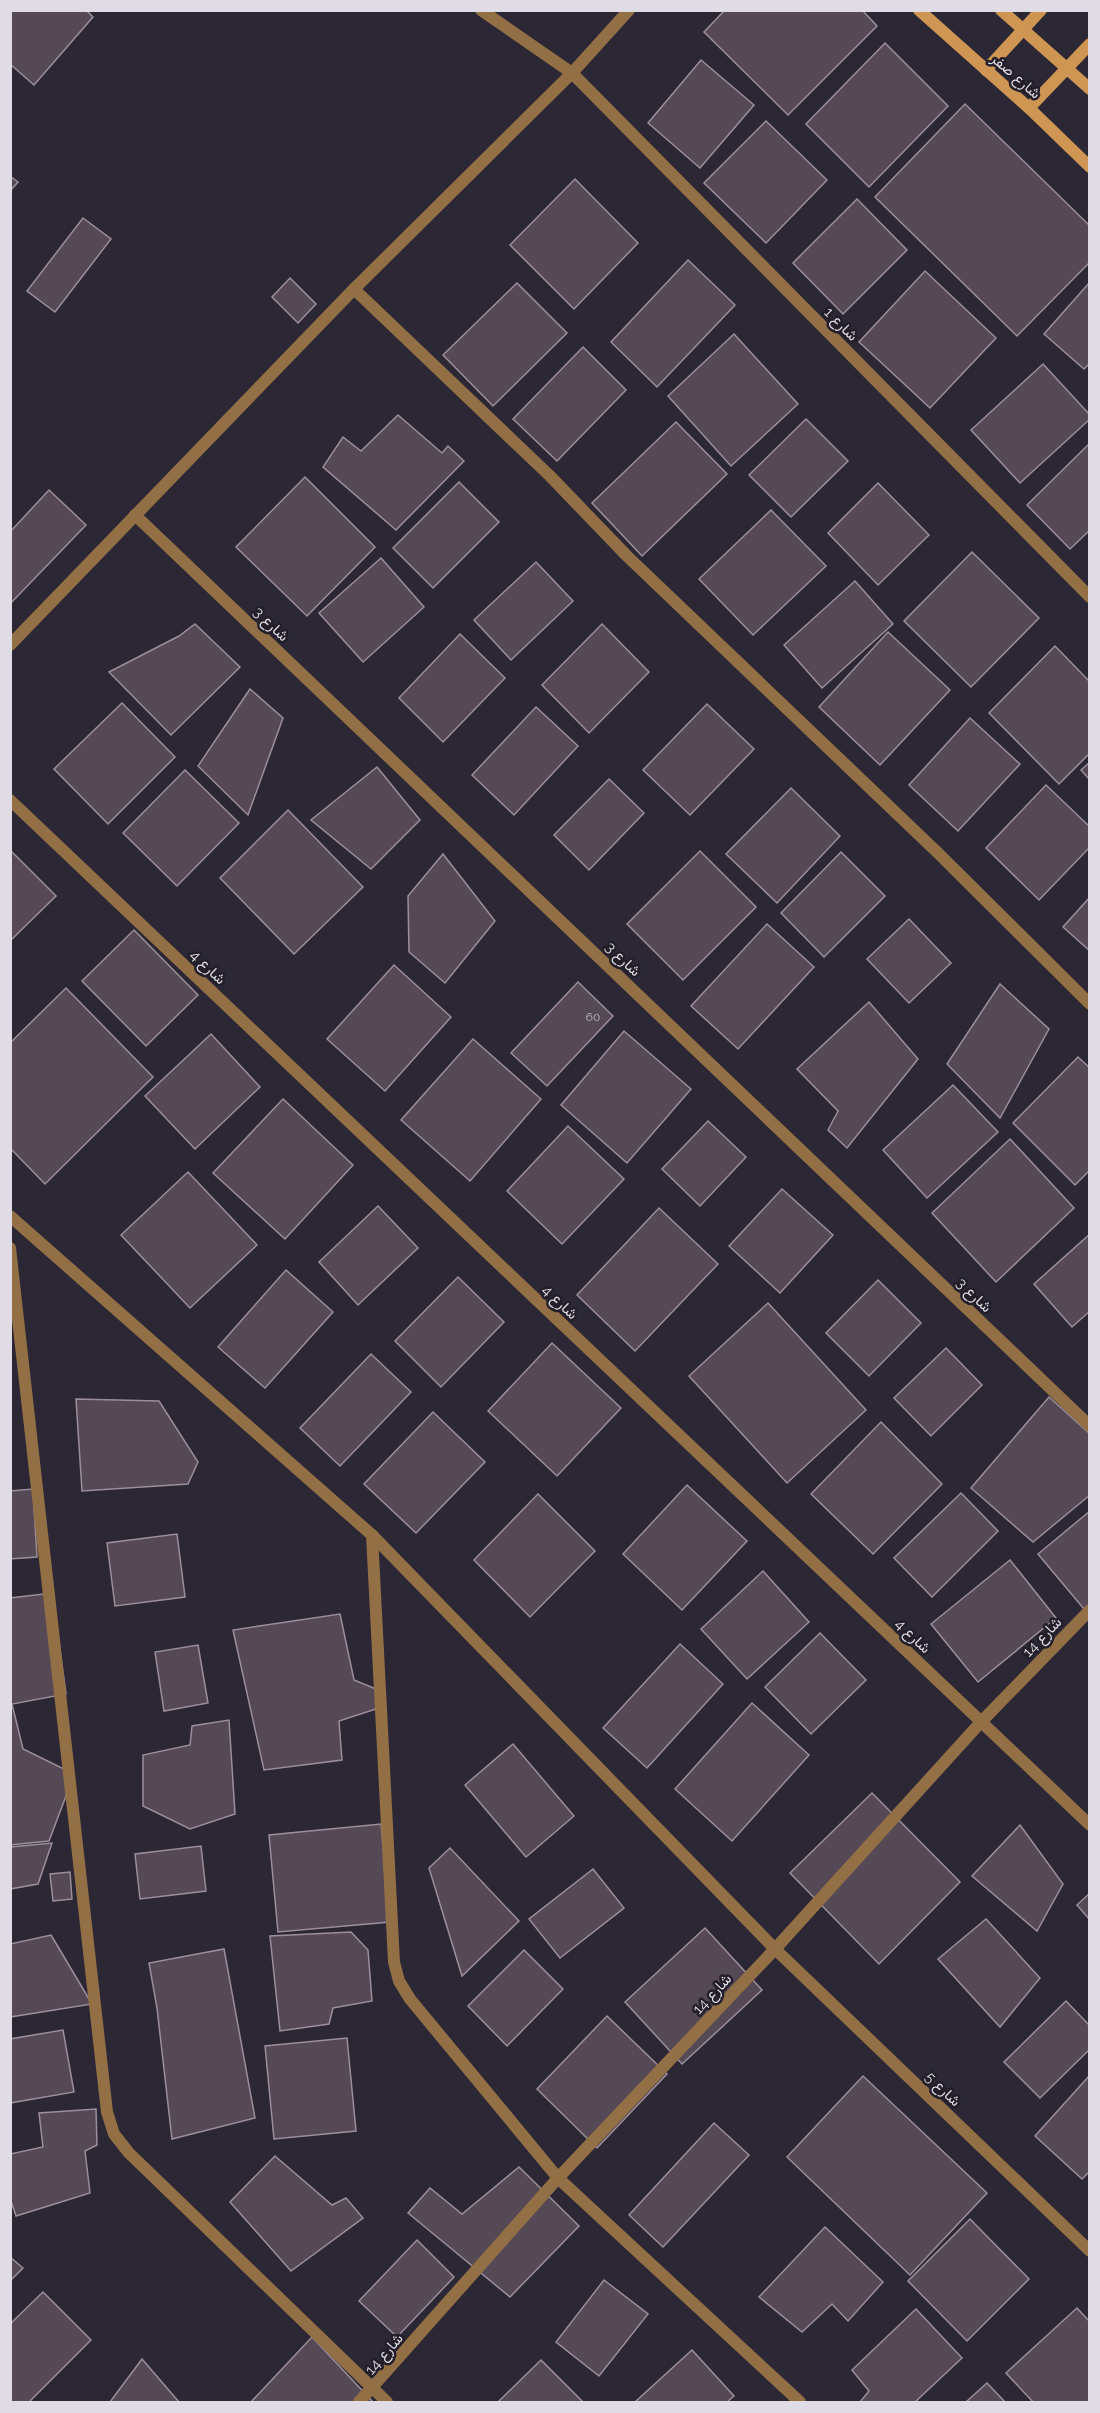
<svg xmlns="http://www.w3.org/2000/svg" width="1100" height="2413" font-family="Raleway,Vazirmatn,sans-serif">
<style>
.building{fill:#554955;stroke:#9c8f9b;stroke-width:1.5}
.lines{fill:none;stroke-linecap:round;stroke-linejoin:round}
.street{stroke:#936f46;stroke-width:12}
.secondary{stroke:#ce9652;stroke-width:12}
.labels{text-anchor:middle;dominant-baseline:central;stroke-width:5;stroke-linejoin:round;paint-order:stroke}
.number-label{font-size:12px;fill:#bcb7c1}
.street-label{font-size:15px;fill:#dfdce5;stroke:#221e2a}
</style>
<rect width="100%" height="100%" fill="#2b2734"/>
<g class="building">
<polygon points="10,10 86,10 93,17 34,85 10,64"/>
<polygon points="725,10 862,10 877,26 788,115 704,32"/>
<polygon points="885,43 948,106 869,187 806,124"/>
<polygon points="701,60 754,105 700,168 648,123"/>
<polygon points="965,104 1090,226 1090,262 1017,336 875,197"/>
<polygon points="766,121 827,180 766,243 704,183"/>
<polygon points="10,176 18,182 10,191"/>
<polygon points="575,179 638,243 574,309 510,245"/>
<polygon points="857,199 907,250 843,314 793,263"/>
<polygon points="83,218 111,239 55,312 27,291"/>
<polygon points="688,260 735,305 657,387 611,342"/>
<polygon points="925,271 996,338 930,408 859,342"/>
<polygon points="290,278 316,304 298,323 272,297"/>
<polygon points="1090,282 1090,363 1084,369 1044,334"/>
<polygon points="517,283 567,333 493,406 443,355"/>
<polygon points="734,334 798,404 731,466 668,396"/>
<polygon points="583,347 626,390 557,461 513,419"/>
<polygon points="1043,364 1090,415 1090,419 1020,483 971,430"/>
<polygon points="398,415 442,453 448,446 464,461 396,530 323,467 343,437 361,451"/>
<polygon points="806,419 848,461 791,517 749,475"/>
<polygon points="676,422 727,474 642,556 592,503"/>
<polygon points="1090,443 1090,530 1070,549 1027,505"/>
<polygon points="305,477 375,547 307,616 236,547"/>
<polygon points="459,482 499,522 433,588 393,548"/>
<polygon points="878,483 929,535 878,585 828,533"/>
<polygon points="49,490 86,525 10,604 10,532"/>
<polygon points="771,510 826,566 753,635 699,579"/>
<polygon points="972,552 1039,618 971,687 904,621"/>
<polygon points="381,558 424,607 363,662 319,613"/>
<polygon points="536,562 573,601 511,660 474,620"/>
<polygon points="855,581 893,624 822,688 784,645"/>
<polygon points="195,624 240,667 171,735 109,672 179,636"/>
<polygon points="602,624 649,672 589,733 542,685"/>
<polygon points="888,632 950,690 880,765 819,707"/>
<polygon points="460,634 505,678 443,742 399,698"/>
<polygon points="1055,646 1090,682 1090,753 1059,784 989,713"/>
<polygon points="250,689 283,718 248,815 198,766"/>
<polygon points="122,703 175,757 108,824 54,769"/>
<polygon points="707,704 754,749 690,815 643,770"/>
<polygon points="536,707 578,746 514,815 472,775"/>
<polygon points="970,718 1020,764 958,831 909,785"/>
<polygon points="1090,762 1090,780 1081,770"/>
<polygon points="377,767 420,820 371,869 311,820"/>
<polygon points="185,770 239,823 177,886 123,833"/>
<polygon points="609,779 644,813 589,870 554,835"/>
<polygon points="1046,785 1090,827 1090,847 1039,900 986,848"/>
<polygon points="791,788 840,836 777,903 726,854"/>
<polygon points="288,810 363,887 294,954 220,878"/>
<polygon points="10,850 56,896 10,941"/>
<polygon points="700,851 756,907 683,980 627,924"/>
<polygon points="841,852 885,896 824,957 781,913"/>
<polygon points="443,854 495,921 445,983 409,952 408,896"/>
<polygon points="1090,897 1090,951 1063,927"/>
<polygon points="909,919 951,963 909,1003 867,959"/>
<polygon points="767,924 814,967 738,1049 691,1006"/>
<polygon points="134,930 198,995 146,1046 82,981"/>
<polygon points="394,965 451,1017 385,1091 327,1039"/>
<polygon points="578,982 613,1016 547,1086 511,1053"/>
<polygon points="1000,984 1049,1029 1000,1118 947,1064"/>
<polygon points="66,988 153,1077 45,1184 10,1148 10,1043"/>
<polygon points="869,1002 918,1059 847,1148 828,1130 838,1111 797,1069"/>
<polygon points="624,1031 691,1089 627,1163 561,1105"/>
<polygon points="211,1034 260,1087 195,1149 145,1096"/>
<polygon points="473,1039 541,1099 470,1181 401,1120"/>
<polygon points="1078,1057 1090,1068 1090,1170 1075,1185 1013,1123"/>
<polygon points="953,1085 998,1132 927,1198 883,1150"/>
<polygon points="283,1099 353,1165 285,1239 213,1173"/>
<polygon points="708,1121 746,1157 700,1206 662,1169"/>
<polygon points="568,1126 624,1179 562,1244 507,1191"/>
<polygon points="1010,1139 1074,1208 996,1282 932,1213"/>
<polygon points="188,1172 257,1245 190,1308 121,1235"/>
<polygon points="782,1189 833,1235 780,1293 729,1246"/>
<polygon points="378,1206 418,1248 358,1305 319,1262"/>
<polygon points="659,1208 718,1264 635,1351 577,1295"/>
<polygon points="1090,1234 1090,1311 1072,1327 1034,1284"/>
<polygon points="286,1270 333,1312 265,1388 218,1347"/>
<polygon points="458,1277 504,1322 441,1387 395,1341"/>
<polygon points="878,1280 921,1323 869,1376 826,1333"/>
<polygon points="768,1303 866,1410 787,1483 689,1376"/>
<polygon points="552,1343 621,1408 557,1476 488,1411"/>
<polygon points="946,1348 982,1385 931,1436 894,1398"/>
<polygon points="371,1354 411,1392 340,1466 300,1428"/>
<polygon points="1049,1397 1090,1434 1090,1495 1033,1542 971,1488"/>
<polygon points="76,1399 159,1401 198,1462 188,1484 82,1491"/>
<polygon points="433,1412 485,1462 416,1533 364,1484"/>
<polygon points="881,1422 942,1484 873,1554 811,1494"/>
<polygon points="687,1485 747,1541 682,1610 623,1554"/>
<polygon points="33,1489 37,1557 10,1559 10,1491"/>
<polygon points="961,1493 998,1531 932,1597 894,1558"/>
<polygon points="538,1494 595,1551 530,1617 474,1560"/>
<polygon points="1090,1511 1090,1604 1084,1609 1038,1554"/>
<polygon points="177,1534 185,1597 115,1606 107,1543"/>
<polygon points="1010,1560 1056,1618 978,1682 931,1624"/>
<polygon points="763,1571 809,1622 747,1679 701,1629"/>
<polygon points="52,1593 66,1694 12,1704 23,1749 64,1769 69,1788 49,1841 10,1845 10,1598"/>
<polygon points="340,1614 354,1680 376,1689 379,1708 339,1721 342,1760 264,1770 233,1630"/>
<polygon points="820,1633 866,1680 811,1734 765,1687"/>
<polygon points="680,1644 723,1684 647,1768 603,1728"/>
<polygon points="198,1645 208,1703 164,1711 155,1652"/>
<polygon points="752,1703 809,1755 732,1841 675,1789"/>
<polygon points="229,1720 235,1814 190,1829 143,1806 143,1755 190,1745 192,1726"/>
<polygon points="513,1744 574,1816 526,1857 465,1785"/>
<polygon points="872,1793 960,1882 879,1964 790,1873"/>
<polygon points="381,1824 390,1922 278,1932 269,1835"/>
<polygon points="1020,1825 1063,1884 1037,1931 972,1876"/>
<polygon points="52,1843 38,1884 10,1889 10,1847"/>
<polygon points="201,1846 206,1891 140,1899 135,1854"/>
<polygon points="450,1848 519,1921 462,1976 429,1868"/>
<polygon points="593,1869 624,1908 560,1958 529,1919"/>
<polygon points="70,1872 72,1899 53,1901 50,1874"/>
<polygon points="1090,1893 1090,1920 1077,1905"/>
<polygon points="986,1919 1040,1978 1000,2027 938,1959"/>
<polygon points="705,1928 762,1990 682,2064 625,2002"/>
<polygon points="351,1932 368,1950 372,2001 333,2008 329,2024 280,2031 270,1936"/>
<polygon points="51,1935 92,2004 10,2017 10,1944"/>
<polygon points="224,1949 255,2118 172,2139 157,2008 149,1963"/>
<polygon points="524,1950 563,1989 507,2046 468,2006"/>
<polygon points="1066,2001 1090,2026 1090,2049 1040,2098 1004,2062"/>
<polygon points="607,2016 667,2074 597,2148 537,2089"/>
<polygon points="63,2030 74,2092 10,2103 10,2039"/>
<polygon points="347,2038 356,2131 274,2139 265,2046"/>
<polygon points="1090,2075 1090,2171 1082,2179 1035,2136"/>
<polygon points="863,2076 987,2193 910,2275 787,2157"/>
<polygon points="96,2109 97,2145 85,2151 90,2193 16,2216 10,2198 10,2154 43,2147 39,2113"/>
<polygon points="714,2123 749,2155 663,2247 629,2215"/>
<polygon points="275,2156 332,2205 346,2198 363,2218 291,2271 230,2202"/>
<polygon points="519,2167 579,2226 510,2297 408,2213 430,2188 462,2214"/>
<polygon points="970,2219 1029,2279 967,2341 908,2281"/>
<polygon points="825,2227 883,2282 848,2321 832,2304 802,2332 759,2297"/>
<polygon points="417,2240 454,2277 397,2337 359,2301"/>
<polygon points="10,2257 23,2268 10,2281"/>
<polygon points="604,2280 648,2314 599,2376 556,2342"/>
<polygon points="43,2292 91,2340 29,2402 10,2402 10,2324"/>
<polygon points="1077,2308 1090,2322 1090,2402 1033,2402 1006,2373"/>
<polygon points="916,2309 962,2358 915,2402 860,2402 869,2391 852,2370"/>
<polygon points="312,2337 373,2402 251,2402"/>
<polygon points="692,2350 734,2396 727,2402 635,2402"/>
<polygon points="142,2359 179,2402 110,2402"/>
<polygon points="541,2360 583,2402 498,2402"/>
<polygon points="987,2383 1005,2402 966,2402"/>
</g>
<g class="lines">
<g class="street">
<polyline points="481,10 572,73 1090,597"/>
<polyline points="354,289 550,476 627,556 938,853 1090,1004"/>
<polyline points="135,515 1090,1426"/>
<polyline points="10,645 354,289 572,73 629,10"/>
<polyline points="10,800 1090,1825"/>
<polyline points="10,1216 372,1535 775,1949 1090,2251"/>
<polyline points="10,1248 107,2112 114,2134 129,2153 387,2402"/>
<polyline points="372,1535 394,1962 399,1981 410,1999 558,2178 800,2402"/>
<polyline points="359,2402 558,2178 775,1949 981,1722 1090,1610"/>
</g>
<g class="secondary">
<polyline points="919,10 1029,108 1090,167"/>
<polyline points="1001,10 1090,89"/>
<polyline points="986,70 1041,10"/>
<polyline points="1029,108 1090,44"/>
</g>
</g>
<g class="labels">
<g class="number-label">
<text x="593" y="1017">60</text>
</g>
<g class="street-label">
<text transform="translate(1016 76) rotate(41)">شارع صفر</text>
<text transform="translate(841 324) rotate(45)">شارع 1</text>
<text transform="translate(271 624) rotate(44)">شارع 3</text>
<text transform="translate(623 959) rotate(44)">شارع 3</text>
<text transform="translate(208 967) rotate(44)">شارع 4</text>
<text transform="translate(974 1295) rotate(44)">شارع 3</text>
<text transform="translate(560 1302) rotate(44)">شارع 4</text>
<text transform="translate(913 1636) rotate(44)">شارع 4</text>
<text transform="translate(1042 1637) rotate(-46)">شارع 14</text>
<text transform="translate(712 1994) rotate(-47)">شارع 14</text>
<text transform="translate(943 2089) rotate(44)">شارع 5</text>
<text transform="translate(384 2354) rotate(-49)">شارع 14</text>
</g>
</g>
<rect width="1100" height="2413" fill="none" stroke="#dfdce5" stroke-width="24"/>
</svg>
